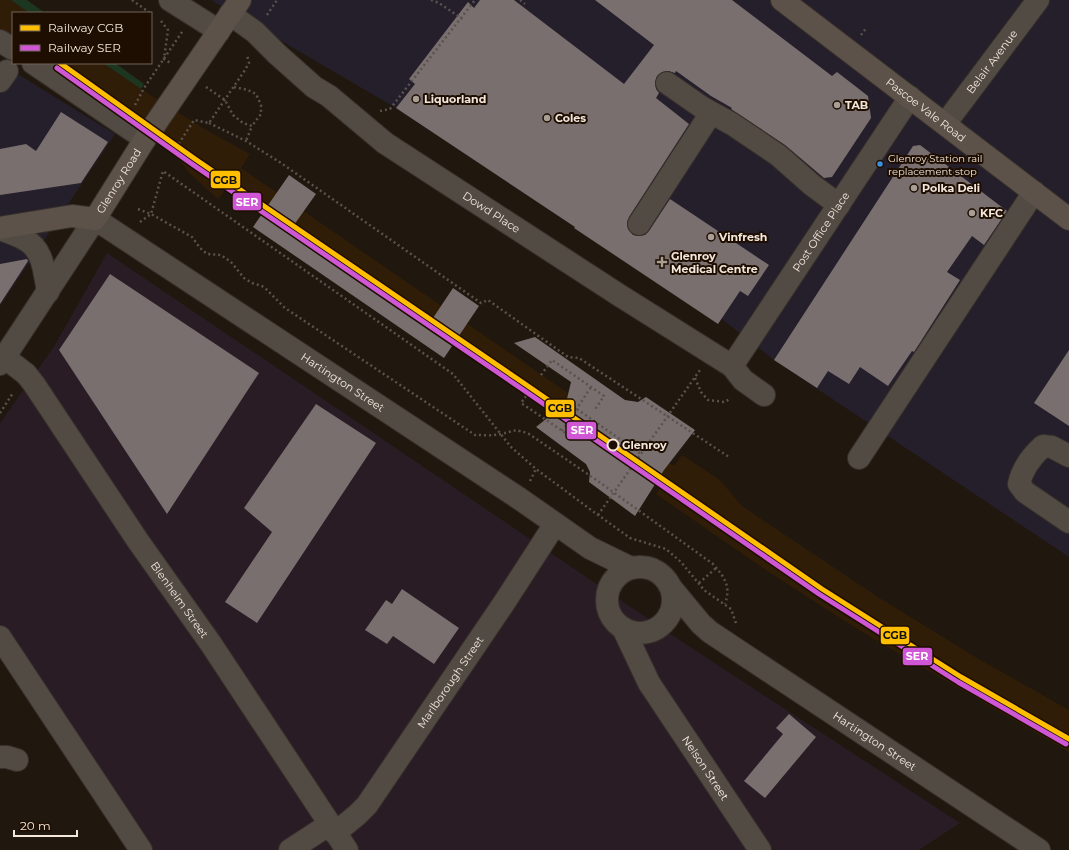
<svg xmlns="http://www.w3.org/2000/svg" width="1069" height="850" font-family="Montserrat,sans-serif">
<style>
.commercial{fill:#241f2b}
.industrial{fill:#2a1c25}
.built{fill:#301d07}
.green{fill:#1d361f}
.building{fill:#796f6e}
.lines{fill:none;stroke-linecap:round;stroke-linejoin:round}
.minor-casing{stroke:#38312b;stroke-width:24}
.major-casing{stroke:#38312b;stroke-width:24}
.path{stroke:#5a534d;stroke-width:2.5;stroke-dasharray:2 3;stroke-linecap:butt}
.minor{stroke:#524b44;stroke-width:22}
.major{stroke:#5c5249;stroke-width:22}
.rail-1-casing{stroke:#1e0e01;stroke-width:8}
.rail-2-casing{stroke:#1e0e01;stroke-width:8}
.rail-1{stroke:#ffbe00;stroke-width:5}
.rail-2{stroke:#cf57d5;stroke-width:5}
.poi-dot{fill:#a99e94;stroke:#1e0e01;stroke-width:1.5}
.bus-dot{fill:#3a90db;stroke:#1e0e01;stroke-width:1.5}
.stop-dot{fill:#1e0e01;stroke:#f3e7dc;stroke-width:2}
.labels{text-anchor:middle;dominant-baseline:central;stroke-width:4;stroke-linejoin:round;paint-order:stroke}
.bus-label{font-size:10px;fill:#f3e7dc;stroke:#1e0e01;text-anchor:start}
.street-label{font-size:11px;fill:#f3e7dc;stroke:#1e0e01}
.poi-label{font-size:11px;font-weight:bold;fill:#f3e7dc;stroke:#1e0e01;text-anchor:start}
.stop-label{font-size:11px;font-weight:bold;fill:#f3e7dc;stroke:#1e0e01;text-anchor:start}
.line-badge{stroke:#1e0e01;stroke-width:1.5}
.badge-label{font-size:11px;text-anchor:middle;font-weight:bold;fill:#fff}
.pale-badge-label{font-size:11px;text-anchor:middle;font-weight:bold;fill:#111}
</style>
<rect width="100%" height="100%" fill="#20170e"/>
<g class="commercial">
<polygon points="211,0 1069,0 1069,557 774,360 718,316 572,219 569,223 396,108"/>
<polygon points="0,63 115,134 0,306"/>
</g>
<polygon class="industrial" points="107,253 687,645 960,823 919,850 143,850 0,640 0,423 55,345"/>
<g class="built">
<polygon points="0,0 11,0 29,13 13,13 13,45 0,36"/>
<polygon points="39,63 103,63 141,89 206,130 250,154 241,168 674,466 682,455 720,480 742,506 878,597 977,658 1069,710 1069,752 872,638 818,604 760,566 656,494 663,484 229,186 218,199 189,173 178,158 116,111"/>
</g>
<g class="green">
<polygon points="11,0 27,0 45,13 29,13"/>
<polygon points="103,63 115,63 144,84 141,89"/>
</g>
<g class="building">
<polygon points="480,0 514,0 624,84 654,45 595,0 732,0 832,76 837,72 868,96 871,118 832,177 824,178 785,145 731,109 732,108 711,96 676,71 675,73 668,71 662,72 657,76 655,82 656,89 659,93 656,98 689,124 629,217 627,223 628,229 633,235 639,236 645,235 649,231 670,199 769,265 748,296 740,291 718,324 574,228 575,227 396,108 415,84 409,79 468,2 474,8"/>
<polygon points="61,112 108,142 81,183 0,195 0,149 26,144 36,151"/>
<polygon points="920,145 1007,211 984,245 972,236 947,272 960,280 914,352 912,351 888,386 860,367 849,384 828,371 817,388 774,360 913,146"/>
<polygon points="289,175 316,194 289,232 427,327 453,288 479,306 444,358 253,227"/>
<polygon points="27,259 28,261 0,304 0,264"/>
<polygon points="110,274 259,373 167,514 59,350"/>
<polygon points="535,337 625,400 638,402 646,397 695,430 664,470 635,516 589,482 590,472 586,464 536,427 566,403 571,382 514,343"/>
<polygon points="1069,350 1069,426 1034,403"/>
<polygon points="316,404 376,443 257,623 225,602 272,532 244,508"/>
<polygon points="402,589 459,628 434,664 393,636 387,644 365,630 386,600 392,604"/>
<polygon points="789,714 816,737 765,798 744,781 783,734 776,728"/>
</g>
<g class="lines">
<defs>
<g id="minor">
<polyline points="170,0 219,31"/>
<path id="s1" d="M230 14 255 32 277 54 314 87 329 96 385 143 619 295 732 366 743 380 764 395"/>
<polyline points="0,41 13,49"/>
<polyline points="33,63 145,139"/>
<polyline points="0,81 7,71"/>
<polyline points="667,83 703,108 732,124 778,155 812,185 839,205"/>
<path id="s2" d="M945 124 1038 0"/>
<polyline points="639,224 711,113"/>
<path d="M0 229C8 232 17 235 24 239 44 249 44 272 48 292"/>
<path id="s3" d="M4 357 26 374 34 384 138 541 211 644 347 850"/>
<path id="s4" d="M0 364 95 219 520 499 590 548 631 568"/>
<path id="s5" d="M732 366 910 97"/>
<path d="M1069 456 1052 447 1043 446C1032 456 1022 469 1019 484L1025 492 1069 522"/>
<polyline points="859,458 1034,192"/>
<circle cx="640" cy="600" r="33"/>
<path id="s6" d="M672 589 701 624 710 632 1039 850"/>
<path id="s7" d="M623 628 649 683 760 850"/>
<polyline points="0,637 141,850"/>
<polyline points="0,757 7,757 17,760"/>
<path id="s8" d="M335 833 357 815 367 805 504 603 555 524"/>
<polyline points="290,850 330,824"/>
</g>
<g id="major">
<path id="s9" d="M782 0 1069 219"/>
<path id="s10" d="M0 228 72 216 95 219 145 139 240 0"/>
</g>
</defs>
<use href="#minor" class="minor-casing"/>
<use href="#major" class="major-casing"/>
<g class="path">
<polyline points="132,0 150,13"/>
<polyline points="431,0 439,3 464,20"/>
<polyline points="520,0 525,4"/>
<polyline points="267,15 277,0"/>
<polyline points="161,21 168,30 164,59 172,64"/>
<polyline points="861,35 867,27"/>
<polyline points="206,87 225,100 233,115 243,123 252,126 246,141"/>
<polyline points="234,87 248,90 256,94 261,105 261,114 252,126"/>
<polyline points="135,105 144,88 182,32"/>
<polyline points="380,111 390,109 475,0"/>
<polyline points="209,123 246,141 281,163 481,303 488,300 568,357 579,358 729,457"/>
<polyline points="176,148 194,120 209,123 245,70 249,63 247,55"/>
<path d="M138 209 151 214 192 237 200 248 207 254 221 255 231 262 244 278 252 283 262 286 266 289 285 308 475 435C483 435 493 436 501 434 515 431 514 428 529 434L595 479 713 564C725 578 731 586 725 604"/>
<polyline points="140,222 151,214 163,171 453,374 511,447 536,469 598,515 630,538 666,549 681,562 704,590 731,609 736,623"/>
<polyline points="541,375 552,360 604,396 594,411"/>
<polyline points="695,378 701,392 708,400 725,402 731,398"/>
<polyline points="529,392 521,403 573,438 581,428"/>
<polyline points="577,409 641,454"/>
<polyline points="0,413 13,393"/>
<polyline points="562,431 591,387"/>
<polyline points="530,481 536,469"/>
<polyline points="598,515 700,370"/>
<polyline points="699,583 716,568"/>
</g>
<use href="#minor" class="minor"/>
<use href="#major" class="major"/>
<defs>
<polyline id="rail-1" points="60,63 195,159 525,384 822,589 961,677 1069,739"/>
<polyline id="rail-2" points="57,68 192,164 522,389 819,594 958,682 1066,744"/>
</defs>
<use href="#rail-1" class="rail-1-casing"/>
<use href="#rail-2" class="rail-2-casing"/>
<use href="#rail-1" class="rail-1"/>
<use href="#rail-2" class="rail-2"/>
</g>
<g class="poi-dot">
<circle cx="416" cy="99" r="4"/>
<circle cx="837" cy="105" r="4"/>
<circle cx="547" cy="118" r="4"/>
<circle cx="914" cy="188" r="4"/>
<circle cx="972" cy="213" r="4"/>
<circle cx="711" cy="237" r="4"/>
<path d="M660 256h4v4h4v4h-4v4h-4v-4h-4v-4h4z"/>
</g>
<circle class="bus-dot" cx="880" cy="164" r="3.5"/>
<circle class="stop-dot" cx="613" cy="445" r="5.5"/>
<g class="labels">
<g class="bus-label">
<text x="888" y="158">Glenroy Station rail<tspan x="888" dy="13">replacement stop</tspan></text>
</g>
<g class="street-label">
<text stroke="none"><textPath href="#s2" startOffset="78">Belair Avenue</textPath></text>
<text stroke="none"><textPath href="#s9" startOffset="181">Pascoe Vale Road</textPath></text>
<text stroke="none"><textPath href="#s10" startOffset="141">Glenroy Road</textPath></text>
<text stroke="none"><textPath href="#s1" startOffset="329">Dowd Place</textPath></text>
<text stroke="none"><textPath href="#s5" startOffset="161">Post Office Place</textPath></text>
<text stroke="none"><textPath href="#s4" startOffset="470">Hartington Street</textPath></text>
<text stroke="none"><textPath href="#s3" startOffset="301">Blenheim Street</textPath></text>
<text stroke="none"><textPath href="#s8" startOffset="191">Marlborough Street</textPath></text>
<text stroke="none"><textPath href="#s6" startOffset="255">Hartington Street</textPath></text>
<text stroke="none"><textPath href="#s7" startOffset="163">Nelson Street</textPath></text>
</g>
<g class="poi-label">
<text x="424" y="99">Liquorland</text>
<text x="845" y="105">TAB</text>
<text x="555" y="118">Coles</text>
<text x="922" y="188">Polka Deli</text>
<text x="980" y="213">KFC</text>
<text x="719" y="237">Vinfresh</text>
<text x="671" y="256">Glenroy<tspan x="671" dy="13">Medical Centre</tspan></text>
</g>
<g class="stop-label">
<text x="622" y="445">Glenroy</text>
</g>
</g>
<g class="line-badge">
<rect x="210" y="170" width="31" height="19" rx="4" fill="#ffbe00"/>
<rect x="232" y="192" width="30" height="19" rx="4" fill="#cf57d5"/>
<rect x="545" y="399" width="30" height="19" rx="4" fill="#ffbe00"/>
<rect x="566" y="421" width="31" height="19" rx="4" fill="#cf57d5"/>
<rect x="880" y="626" width="30" height="19" rx="4" fill="#ffbe00"/>
<rect x="902" y="647" width="31" height="19" rx="4" fill="#cf57d5"/>
</g>
<g class="badge-label">
<text x="247" y="206">SER</text>
<text x="582" y="434">SER</text>
<text x="917" y="660">SER</text>
</g>
<g class="pale-badge-label">
<text x="225" y="184">CGB</text>
<text x="560" y="412">CGB</text>
<text x="895" y="639">CGB</text>
</g>
<rect x="12" y="12" width="140" height="52" fill="#1e0e01" stroke="#736559"/>
<rect x="20" y="25" width="20" height="6" fill="#ffbe00" stroke="#736559"/>
<text x="48" y="32" font-size="12" fill="#f3e7dc">Railway CGB</text>
<rect x="20" y="45" width="20" height="6" fill="#cf57d5" stroke="#736559"/>
<text x="48" y="52" font-size="12" fill="#f3e7dc">Railway SER</text>
<path d="M14 830v6h63v-6" fill="none" stroke="#f3e7dc" stroke-width="2"/>
<text x="20" y="830" font-size="12" fill="#f3e7dc" stroke="#1e0e01" stroke-width="3" paint-order="stroke">20 m</text>
</svg>
